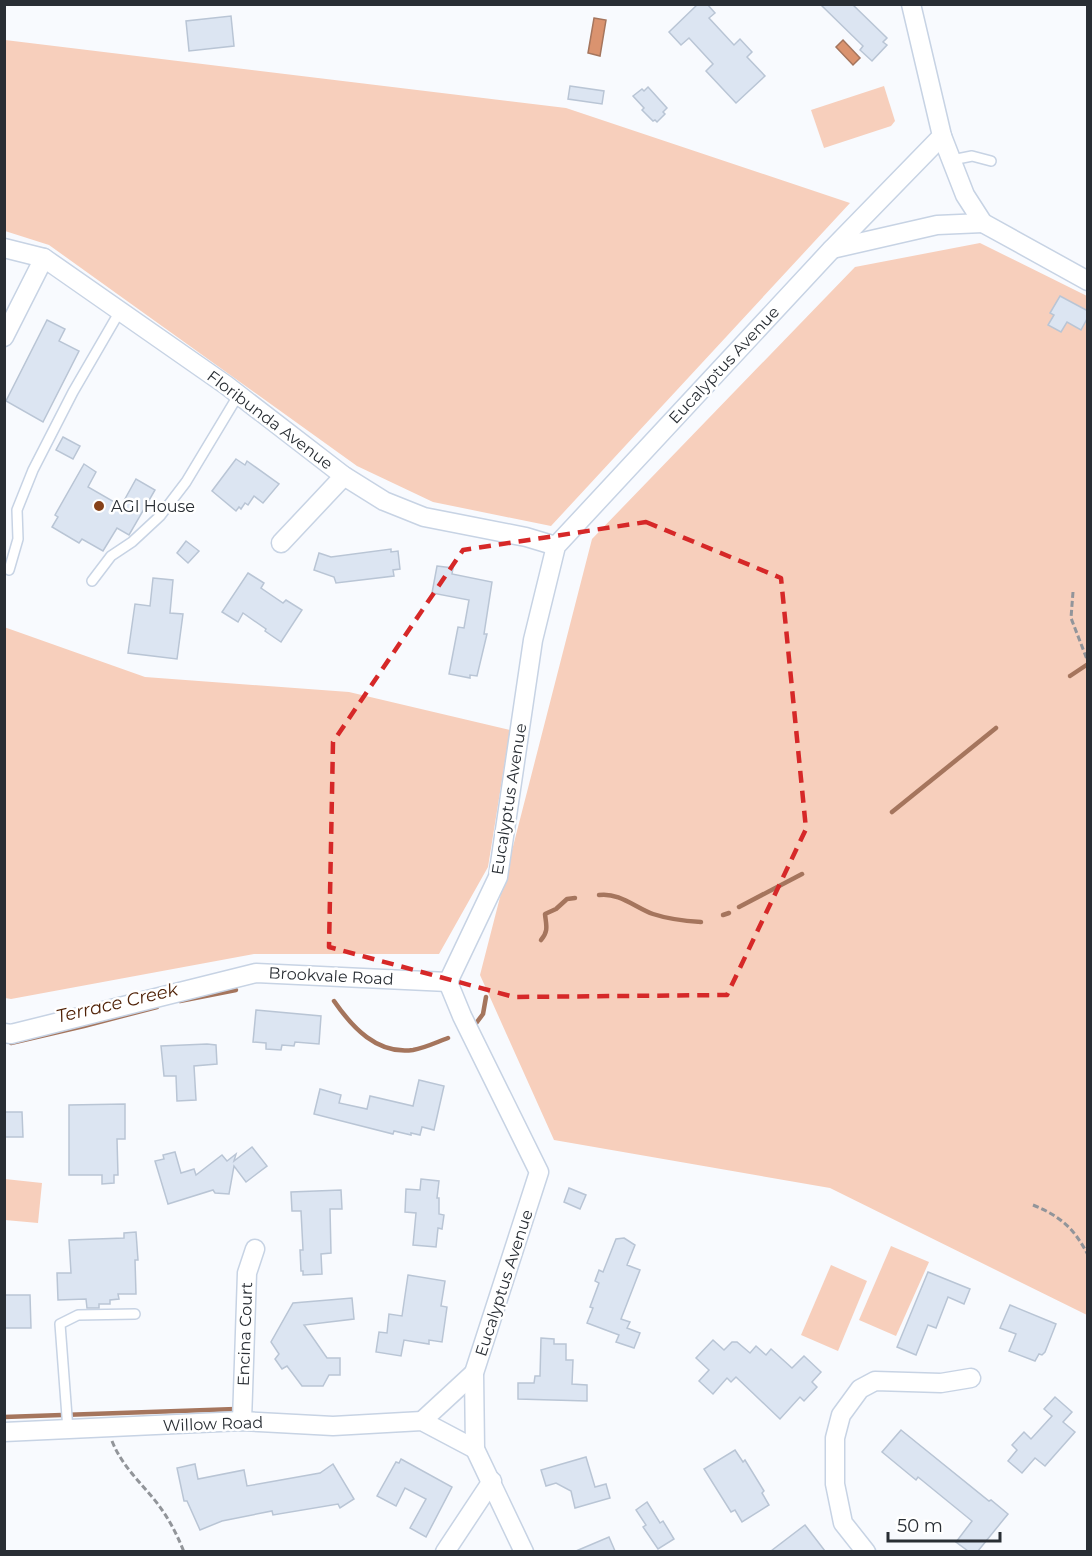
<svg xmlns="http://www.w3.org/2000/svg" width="1092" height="1556" font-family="Montserrat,sans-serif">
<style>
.green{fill:#f7cfbc}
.water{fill:#da936f;stroke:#a5755d;stroke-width:1.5}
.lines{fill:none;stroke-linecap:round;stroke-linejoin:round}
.stream{stroke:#a5755d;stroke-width:4.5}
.building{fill:#dce5f2;stroke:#b9c5d5;stroke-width:1.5}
.lane-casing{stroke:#c7d3e4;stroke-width:12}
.street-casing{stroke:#c7d3e4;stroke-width:21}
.path{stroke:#92959a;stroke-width:3;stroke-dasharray:6 3;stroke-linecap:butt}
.lane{stroke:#fff;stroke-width:9}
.street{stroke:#fff;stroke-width:18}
.marked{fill:none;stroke:#d62828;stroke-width:4.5;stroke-dasharray:12 8;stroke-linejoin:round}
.poi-dot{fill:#864119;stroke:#fff;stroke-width:2}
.labels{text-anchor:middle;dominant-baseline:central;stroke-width:5;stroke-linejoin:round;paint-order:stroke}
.street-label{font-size:16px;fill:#292e34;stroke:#fff}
.poi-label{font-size:16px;fill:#292e34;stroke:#fff;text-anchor:start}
.water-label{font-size:18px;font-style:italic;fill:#502207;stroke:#fff}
</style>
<rect width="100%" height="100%" fill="#f8fafe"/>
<g class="green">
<polygon points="5,40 566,108 850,203 551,526 433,502 357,466 49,245 5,231"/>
<polygon points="884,86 895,121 891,126 824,148 811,110"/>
<polygon points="980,243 1087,296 1087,1315 830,1188 554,1140 480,975 592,539 855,267"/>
<polygon points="4,627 145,677 349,692 510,730 488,867 439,954 254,954 11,999 5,998"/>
<polygon points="5,1179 42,1183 38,1223 5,1220"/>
<polygon points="891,1246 929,1262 896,1336 859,1320"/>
<polygon points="831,1265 867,1281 838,1351 801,1335"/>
</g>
<g class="water">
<polygon points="594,18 606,20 600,56 588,53"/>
<polygon points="843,40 860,58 853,65 836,47"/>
</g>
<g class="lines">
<g class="stream">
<polyline points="1070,676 1088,664"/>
<polyline points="892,812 996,728"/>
<path d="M599 895C619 892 636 908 653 914 668 919 685 921 701 922"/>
<polyline points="739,907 802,874"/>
<polyline points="723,915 729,913"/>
<path d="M541 940C549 931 546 925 545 914L556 909 567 899 575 898"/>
<polyline points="180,1001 236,990"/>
<path d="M334 1001C352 1027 377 1055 413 1050 425 1048 437 1042 448 1038"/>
<polyline points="474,1026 483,1014 486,997"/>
<polyline points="11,1043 84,1026 157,1007"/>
<polyline points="4,1417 236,1409"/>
</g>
</g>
<g class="building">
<polygon points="698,4 707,4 715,13 709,18 734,45 740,39 752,52 747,57 765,76 736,103 706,71 713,64 689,38 681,45 669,32"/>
<polygon points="820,4 852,4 887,38 883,42 887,45 872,61 860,50 863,46"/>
<polygon points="231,16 234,46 189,51 186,21"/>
<polygon points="570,86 604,91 602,104 568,99"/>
<polygon points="648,87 667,108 663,112 665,114 657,122 655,120 653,121 642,110 644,108 633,96 642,89 644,91"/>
<polygon points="1060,296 1088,311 1088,317 1081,330 1067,322 1061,332 1048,325 1054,315 1050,313"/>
<polygon points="47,320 65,329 59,341 79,351 43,422 6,401"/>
<polygon points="63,437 80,446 73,459 56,450"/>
<polygon points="236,459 245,465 247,461 279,484 263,503 254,496 248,505 245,503 241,509 239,507 236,511 212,491"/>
<polygon points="84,464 96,472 88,487 121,506 136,479 155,490 129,535 117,528 103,551 82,539 79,543 52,527 58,517 55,515"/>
<polygon points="186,541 199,551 188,563 177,553"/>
<polygon points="391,549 391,552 398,551 400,569 393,570 394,576 336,583 334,577 314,570 319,553 331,557"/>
<polygon points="437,566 453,568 452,574 492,582 484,634 487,634 477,676 470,675 470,678 449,674 458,627 464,628 469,600 432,593"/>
<polygon points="248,573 264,583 261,588 283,603 286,600 302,610 281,642 265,631 266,629 243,613 238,622 222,612"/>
<polygon points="153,578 173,580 170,613 183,614 177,659 128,653 135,604 150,606"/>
<polygon points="256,1010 321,1016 319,1044 295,1042 294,1046 282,1045 281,1050 266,1049 266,1043 253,1042"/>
<polygon points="207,1044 216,1045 217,1064 194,1066 196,1100 177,1101 176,1076 164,1076 161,1046"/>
<polygon points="419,1080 444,1086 434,1130 422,1127 420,1135 411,1133 411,1135 394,1131 393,1134 314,1114 320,1089 341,1095 339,1103 367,1109 370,1096 413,1106"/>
<polygon points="125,1104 125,1139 117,1139 118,1175 114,1175 114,1183 102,1184 102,1175 69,1175 69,1105"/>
<polygon points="4,1112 22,1112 23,1137 4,1137"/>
<polygon points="252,1147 267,1166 246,1182 234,1166 229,1194 215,1193 213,1190 168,1204 155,1161 164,1159 163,1155 175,1152 181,1173 194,1169 196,1175 222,1155 227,1161 236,1154 234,1161"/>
<polygon points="421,1179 439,1181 437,1198 439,1198 439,1214 444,1215 442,1229 438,1228 436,1247 413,1245 416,1213 405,1212 406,1189 420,1190"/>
<polygon points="569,1188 586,1195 580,1209 564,1202"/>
<polygon points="341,1190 342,1209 330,1209 331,1253 321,1254 322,1274 303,1275 303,1271 301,1271 300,1250 303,1250 301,1211 292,1211 291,1192"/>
<polygon points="136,1232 138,1260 135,1260 136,1294 118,1294 119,1299 110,1300 110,1304 99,1304 99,1308 87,1308 86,1299 58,1300 57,1273 71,1273 69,1240 124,1238 124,1233"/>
<polygon points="624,1238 635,1245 627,1265 640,1270 621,1319 630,1322 627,1328 640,1333 634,1348 616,1342 619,1335 587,1323 593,1308 590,1307 599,1283 595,1281 599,1270 603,1272 616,1239"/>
<polygon points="928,1272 970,1289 964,1304 948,1297 936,1328 928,1325 916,1355 897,1347"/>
<polygon points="408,1275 445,1281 441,1306 447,1307 442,1342 429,1340 429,1344 404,1340 401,1356 376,1352 379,1332 387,1333 389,1314 402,1316"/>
<polygon points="4,1295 30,1295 31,1328 4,1328"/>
<polygon points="352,1298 354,1319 304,1325 327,1358 340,1358 340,1375 329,1375 323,1386 302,1386 287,1366 282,1369 275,1359 279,1354 271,1342 293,1303"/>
<polygon points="1010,1305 1056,1324 1045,1352 1042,1355 1039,1354 1035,1361 1009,1351 1016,1334 1000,1328"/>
<polygon points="541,1338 554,1339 554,1344 566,1344 566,1360 573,1360 572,1384 587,1385 587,1401 518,1399 518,1383 534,1383 535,1376 540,1376"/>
<polygon points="713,1340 724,1350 732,1342 737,1342 750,1353 756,1346 766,1355 771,1349 792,1368 804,1356 821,1372 812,1382 817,1387 804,1401 800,1397 780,1419 736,1377 731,1382 727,1378 713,1394 699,1381 709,1370 696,1358"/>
<polygon points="1055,1397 1072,1412 1063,1422 1075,1432 1045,1466 1035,1458 1022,1473 1008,1461 1017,1450 1012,1445 1024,1432 1031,1439 1052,1416 1044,1409"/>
<polygon points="901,1430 989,1501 991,1500 1008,1514 978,1551 968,1551 956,1542 972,1521 918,1477 916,1480 882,1452"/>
<polygon points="735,1450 743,1462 745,1460 764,1491 762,1493 769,1505 742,1522 735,1510 731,1512 704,1469"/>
<polygon points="586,1457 595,1487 606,1484 610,1498 575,1508 571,1491 556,1483 546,1486 541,1470"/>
<polygon points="401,1459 452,1487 426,1537 410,1528 426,1499 405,1488 396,1506 377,1496 396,1462 399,1463"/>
<polygon points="195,1464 198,1479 244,1470 247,1486 320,1473 333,1464 354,1499 340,1508 338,1504 273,1515 272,1511 222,1521 200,1530 187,1501 184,1501 177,1468"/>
<polygon points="647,1502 660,1523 663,1521 674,1539 658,1549 643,1527 646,1525 636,1510"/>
<polygon points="805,1525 825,1551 771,1551"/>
<polygon points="609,1537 615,1551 576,1551"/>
</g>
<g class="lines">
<defs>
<g id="lane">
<polyline points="952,160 972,156 991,161"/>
<polyline points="9,570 18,539 17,510 33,470 73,392 120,311"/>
<polyline points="92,581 111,556 132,542 160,516 186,482 239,394"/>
<polyline points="68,1430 60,1324 78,1315 135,1314"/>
</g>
<g id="street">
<polyline points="942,136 965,195 983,223 1088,281"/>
<polyline points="4,248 44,258 226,385 344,476 384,501 424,517 526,537 556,546"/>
<polyline points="832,249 937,225 983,223"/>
<polyline points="4,337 44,258"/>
<polyline points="281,543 344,476"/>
<polyline points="4,1033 11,1034 256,973 448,982"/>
<polyline points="242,1421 247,1273 255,1249"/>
<polyline points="422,1421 474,1373"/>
<polyline points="4,1432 242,1421 333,1426 422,1421 475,1449"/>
<polyline points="445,1552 492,1481"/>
<polyline points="524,1552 475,1449 474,1373 539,1172 462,1016 448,982 498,877 533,640 556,546 832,249 942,136 911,4"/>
<polyline points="866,1552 843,1523 835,1484 835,1438 841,1415 860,1389 875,1381 941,1383 971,1378"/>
</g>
</defs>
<use href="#lane" class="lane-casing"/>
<use href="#street" class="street-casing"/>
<g class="path">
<polyline points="1073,592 1071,618 1088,662"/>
<path d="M1033 1205C1060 1216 1074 1228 1088 1255"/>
<path d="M112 1441C121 1464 138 1480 153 1498 167 1515 176 1532 184 1552"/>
</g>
<use href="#lane" class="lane"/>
<use href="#street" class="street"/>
</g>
<path class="marked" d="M646 522 781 578 806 829 727 995 514 997 329 947 333 742 463 550Z"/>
<circle class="poi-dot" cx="99" cy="506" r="6"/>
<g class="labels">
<g class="street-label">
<text transform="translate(724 365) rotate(-47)">Eucalyptus Avenue</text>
<text transform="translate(270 420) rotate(37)">Floribunda Avenue</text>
<text transform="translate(509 799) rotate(-81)">Eucalyptus Avenue</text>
<text transform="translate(331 976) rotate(3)">Brookvale Road</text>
<text transform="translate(504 1283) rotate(-72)">Eucalyptus Avenue</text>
<text transform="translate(245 1334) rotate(-88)">Encina Court</text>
<text transform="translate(213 1424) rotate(-2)">Willow Road</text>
</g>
<g class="poi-label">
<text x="111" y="506">AGI House</text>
</g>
<g class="water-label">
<text transform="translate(117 1003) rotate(-13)">Terrace Creek</text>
</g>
</g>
<rect width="1092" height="1556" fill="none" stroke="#292e34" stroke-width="12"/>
<path d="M888 1532v9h112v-9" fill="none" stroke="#292e34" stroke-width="3"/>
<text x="897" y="1532" font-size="18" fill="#292e34" stroke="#ffffff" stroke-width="4.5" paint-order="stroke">50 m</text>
</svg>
